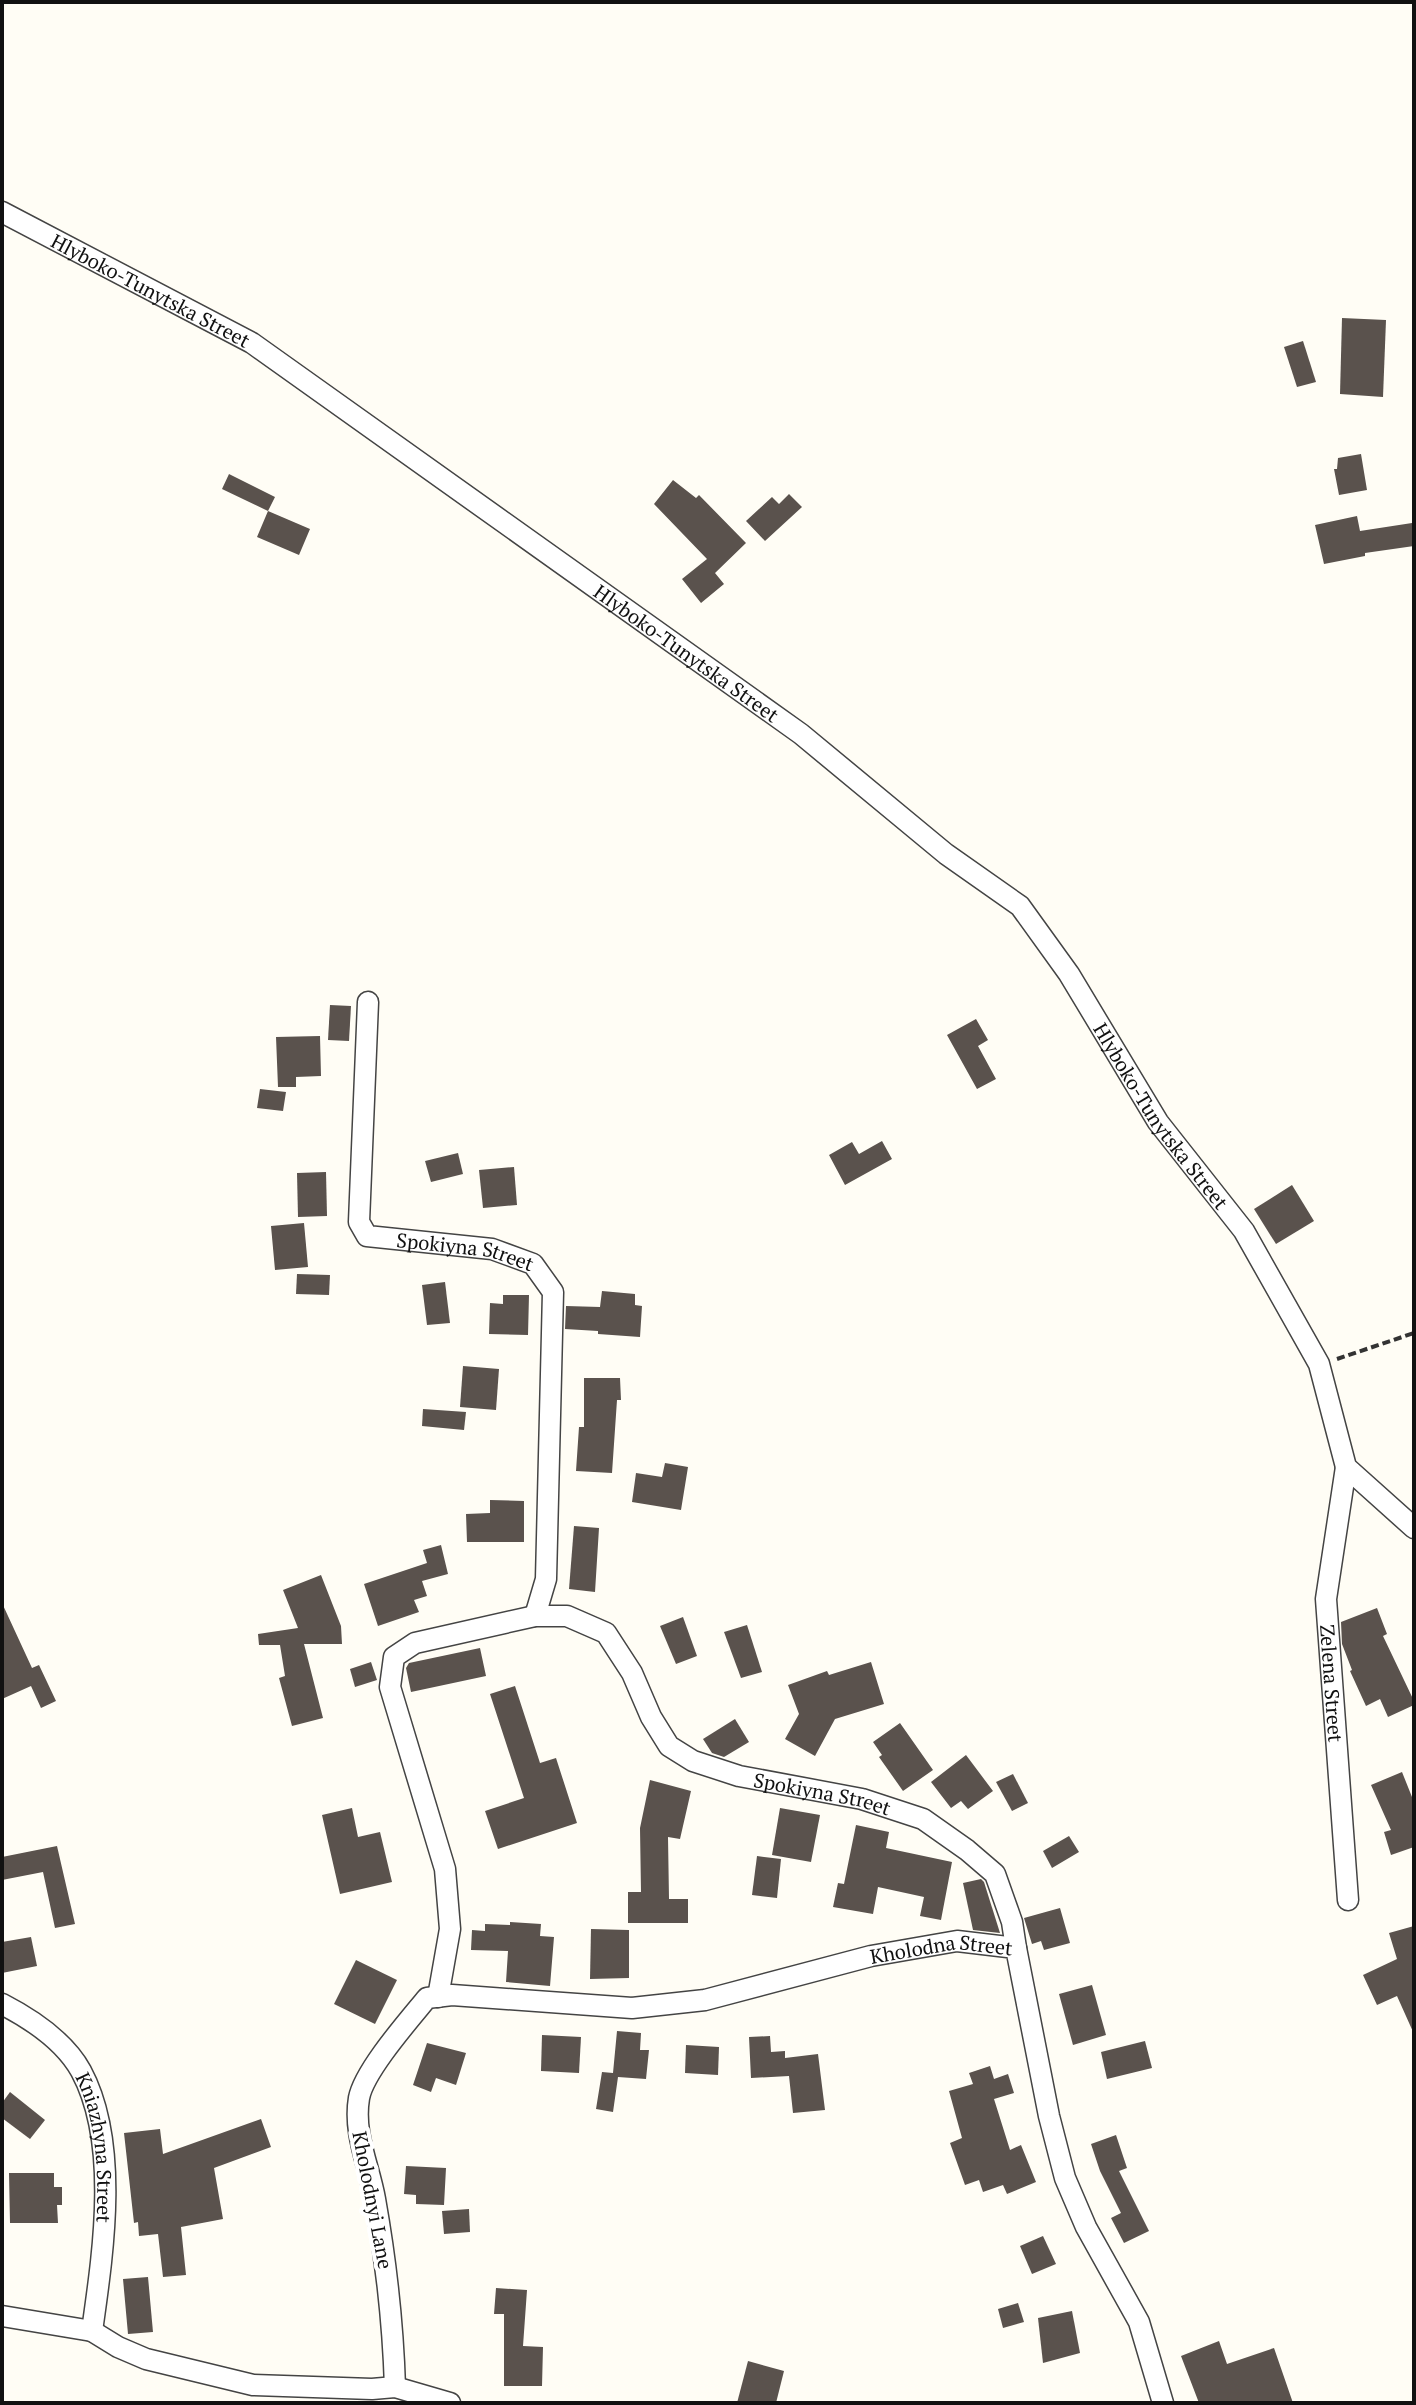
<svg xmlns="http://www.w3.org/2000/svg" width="1416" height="2405" font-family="'PT Serif',serif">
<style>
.building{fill:#5a524d}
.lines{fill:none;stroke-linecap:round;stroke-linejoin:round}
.street-casing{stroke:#444;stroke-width:23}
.path{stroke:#333;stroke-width:4;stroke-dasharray:8 4;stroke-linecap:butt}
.street{stroke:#fff;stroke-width:20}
.labels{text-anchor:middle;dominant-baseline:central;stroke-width:8;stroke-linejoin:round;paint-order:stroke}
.street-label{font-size:20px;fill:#111;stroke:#fff}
</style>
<rect width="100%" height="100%" fill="#fffdf5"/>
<g class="building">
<polygon points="1342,318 1386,320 1383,397 1340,394"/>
<polygon points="1303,341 1316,382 1297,387 1284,347"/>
<polygon points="1361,454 1367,490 1339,495 1334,469 1337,469 1338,458"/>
<polygon points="229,474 275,497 268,511 310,529 299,555 257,537 268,511 222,489"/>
<polygon points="673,480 696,498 699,495 746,543 715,573 724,584 701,603 682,579 707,559 654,504"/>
<polygon points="789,494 802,507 765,541 746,521 772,497 779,504"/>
<polygon points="1357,516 1360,531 1412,523 1414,546 1365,553 1365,556 1324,564 1315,525"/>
<polygon points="330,1005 351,1006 349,1041 328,1040"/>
<polygon points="976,1019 988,1040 978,1046 996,1079 977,1089 947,1035"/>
<polygon points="320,1036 321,1076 296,1077 296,1087 278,1087 276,1037"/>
<polygon points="260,1089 286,1092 283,1111 257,1108"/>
<polygon points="882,1141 892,1159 845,1185 829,1155 852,1142 859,1154"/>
<polygon points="458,1153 463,1174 431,1182 425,1161"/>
<polygon points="514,1167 517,1205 483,1208 479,1170"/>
<polygon points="326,1172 327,1216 298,1217 297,1173"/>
<polygon points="1292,1185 1314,1221 1276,1244 1254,1209"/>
<polygon points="304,1223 308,1267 275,1270 271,1226"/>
<polygon points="297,1274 330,1275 329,1295 296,1294"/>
<polygon points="445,1282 450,1323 427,1325 422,1285"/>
<polygon points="602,1291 635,1294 635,1305 642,1306 640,1337 598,1334 598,1331 565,1329 566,1306 600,1307"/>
<polygon points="503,1295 529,1295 528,1335 489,1334 490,1303 503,1304"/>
<polygon points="463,1366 499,1369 496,1410 460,1407"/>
<polygon points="584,1378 620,1378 621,1400 617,1400 612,1473 576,1471 579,1427 584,1427"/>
<polygon points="423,1409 466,1412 464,1430 422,1426"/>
<polygon points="665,1463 688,1467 681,1510 632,1502 636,1473 662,1477"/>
<polygon points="490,1500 524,1501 524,1542 467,1542 466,1514 490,1513"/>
<polygon points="574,1526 599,1528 595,1592 569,1589"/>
<polygon points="441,1545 448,1574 422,1581 427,1596 414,1600 419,1612 378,1626 364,1584 427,1563 423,1550"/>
<polygon points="321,1575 341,1626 342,1644 304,1644 323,1718 292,1726 279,1678 285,1676 280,1645 259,1645 258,1634 298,1628 283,1590"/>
<polygon points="2,1603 32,1668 39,1665 56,1701 41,1708 31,1686 2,1699"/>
<polygon points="1377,1608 1387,1634 1383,1636 1414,1701 1414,1705 1388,1717 1380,1699 1366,1706 1350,1671 1352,1670 1342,1644 1341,1622"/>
<polygon points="683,1617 697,1656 676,1664 660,1626"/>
<polygon points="747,1625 762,1672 741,1678 724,1632"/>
<polygon points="480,1648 486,1676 411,1692 406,1668 409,1663"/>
<polygon points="371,1662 377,1680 355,1687 350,1669"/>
<polygon points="871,1662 884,1704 835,1719 815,1756 785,1739 799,1714 788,1685 827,1671 829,1675"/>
<polygon points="515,1686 540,1763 556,1758 577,1823 498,1849 485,1811 524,1798 490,1694"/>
<polygon points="735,1719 749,1742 724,1757 712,1753 703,1739"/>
<polygon points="900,1723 933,1770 903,1791 879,1757 882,1755 873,1742"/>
<polygon points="966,1755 993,1791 968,1809 961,1801 951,1808 931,1782"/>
<polygon points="1402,1772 1414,1802 1414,1847 1391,1855 1384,1832 1391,1830 1371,1785"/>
<polygon points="1013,1774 1028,1803 1012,1811 996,1782"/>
<polygon points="650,1780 691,1791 680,1839 668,1837 669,1899 688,1899 688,1923 628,1923 628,1892 641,1892 640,1828"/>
<polygon points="352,1808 358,1837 380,1832 392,1882 340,1894 322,1815"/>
<polygon points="780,1808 820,1815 811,1862 772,1855"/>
<polygon points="856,1825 889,1832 886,1848 952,1862 941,1920 920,1916 924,1897 878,1887 873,1914 833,1907 838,1883 844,1884"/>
<polygon points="1069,1836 1079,1852 1052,1868 1043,1851"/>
<polygon points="57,1846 75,1924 55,1928 43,1872 2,1880 2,1857"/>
<polygon points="757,1856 781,1859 777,1898 752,1895"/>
<polygon points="981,1879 984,1882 1000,1933 973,1930 963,1883"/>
<polygon points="1060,1908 1070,1943 1044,1950 1041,1941 1032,1944 1024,1918"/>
<polygon points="510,1922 541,1924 540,1936 554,1937 550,1986 506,1982 508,1951 471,1950 472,1930 485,1931 485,1924 510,1925"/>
<polygon points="1414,1926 1414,2034 1397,1996 1377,2005 1363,1975 1397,1959 1389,1933"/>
<polygon points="591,1929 629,1930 629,1978 590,1979"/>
<polygon points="31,1937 37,1966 2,1973 2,1942"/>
<polygon points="356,1960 397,1980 375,2024 334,2004"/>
<polygon points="1092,1985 1106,2035 1073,2045 1059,1994"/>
<polygon points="617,2031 641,2033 640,2050 649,2050 646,2079 618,2077 613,2112 596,2109 602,2072 613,2073"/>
<polygon points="542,2035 581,2037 579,2073 541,2071"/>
<polygon points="770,2036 771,2052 785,2051 785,2058 818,2054 825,2110 793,2113 789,2076 751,2078 749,2037"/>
<polygon points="1145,2041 1152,2068 1107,2079 1101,2052"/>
<polygon points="427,2043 466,2053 456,2085 436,2078 431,2092 413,2085"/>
<polygon points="686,2045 719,2047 718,2075 685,2073"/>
<polygon points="990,2066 994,2079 1008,2074 1014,2093 994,2099 1010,2150 1021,2145 1036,2182 1007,2194 1003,2185 983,2192 979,2180 965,2185 950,2143 962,2138 949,2091 973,2084 969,2073"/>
<polygon points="10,2092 45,2120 30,2139 2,2118 2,2103"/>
<polygon points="261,2119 271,2147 214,2168 223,2219 181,2227 186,2275 163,2277 158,2234 139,2236 138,2222 134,2223 124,2133 160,2129 163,2154"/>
<polygon points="1116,2135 1127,2168 1119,2171 1149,2231 1124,2243 1111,2218 1121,2213 1100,2171 1091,2144"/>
<polygon points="406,2166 446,2168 444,2205 416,2204 416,2195 404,2194"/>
<polygon points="9,2173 54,2173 54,2187 62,2187 62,2205 57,2205 58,2223 10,2223"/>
<polygon points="469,2209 470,2232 444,2234 442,2211"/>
<polygon points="1043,2236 1056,2264 1032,2274 1020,2246"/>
<polygon points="148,2277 153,2332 128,2334 123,2279"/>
<polygon points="496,2288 527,2290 523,2346 543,2347 542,2386 504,2386 504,2314 494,2314"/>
<polygon points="1018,2303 1024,2322 1003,2328 998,2309"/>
<polygon points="1072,2311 1080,2353 1043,2363 1038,2318"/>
<polygon points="1219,2341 1227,2364 1274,2348 1293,2403 1199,2403 1181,2356"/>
<polygon points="748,2361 784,2371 776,2403 737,2403"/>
</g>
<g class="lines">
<defs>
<g id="street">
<path id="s1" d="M2 212 252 343 801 734 946 854 1020 906 1069 974 1158 1122 1244 1231 1319 1364 1346 1467 1414 1528"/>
<path id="s2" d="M368 1002 359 1222 367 1236 492 1249 533 1264 553 1292 546 1579 535 1616"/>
<path id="s3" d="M1346 1467 1326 1599 1348 1900"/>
<path id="s4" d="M438 1997 450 1929 445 1869 390 1687 394 1657 415 1643 535 1616H567L606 1633 632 1673 651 1717 669 1746 693 1761 739 1776 862 1799 923 1819 967 1850 995 1874 1012 1922 1016 1948"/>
<path id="s5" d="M2 2004C31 2019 65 2042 81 2071 120 2143 103 2253 92 2331"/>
<polyline points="2,2316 92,2331 118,2347 146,2359 253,2385 372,2389 395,2387 450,2403"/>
<path id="s6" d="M395 2387C393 2323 386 2261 375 2199 369 2165 353 2134 359 2098 364 2071 409 2020 427 1998L452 1995 632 2008 705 2000 871 1956 957 1941 1016 1948 1049 2116 1065 2178 1086 2227 1139 2322 1163 2403"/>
</g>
</defs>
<use href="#street" class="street-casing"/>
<polyline class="path" points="1337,1359 1414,1333"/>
<use href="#street" class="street"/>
</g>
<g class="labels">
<g class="street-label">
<text stroke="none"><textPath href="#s1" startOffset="168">Hlyboko-Tunytska Street</textPath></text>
<text stroke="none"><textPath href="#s1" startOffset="816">Hlyboko-Tunytska Street</textPath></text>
<text stroke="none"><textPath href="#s1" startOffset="1488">Hlyboko-Tunytska Street</textPath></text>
<text stroke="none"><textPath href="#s2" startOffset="336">Spokiyna Street</textPath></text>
<text stroke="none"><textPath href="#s3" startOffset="218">Zelena Street</textPath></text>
<text stroke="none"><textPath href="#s4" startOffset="864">Spokiyna Street</textPath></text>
<text stroke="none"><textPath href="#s6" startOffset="936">Kholodna Street</textPath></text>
<text stroke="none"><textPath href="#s5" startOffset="184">Kniazhyna Street</textPath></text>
<text transform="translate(373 2200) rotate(79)">Kholodnyi Lane</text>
</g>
</g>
<rect width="1416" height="2405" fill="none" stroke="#111111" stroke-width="8"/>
</svg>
